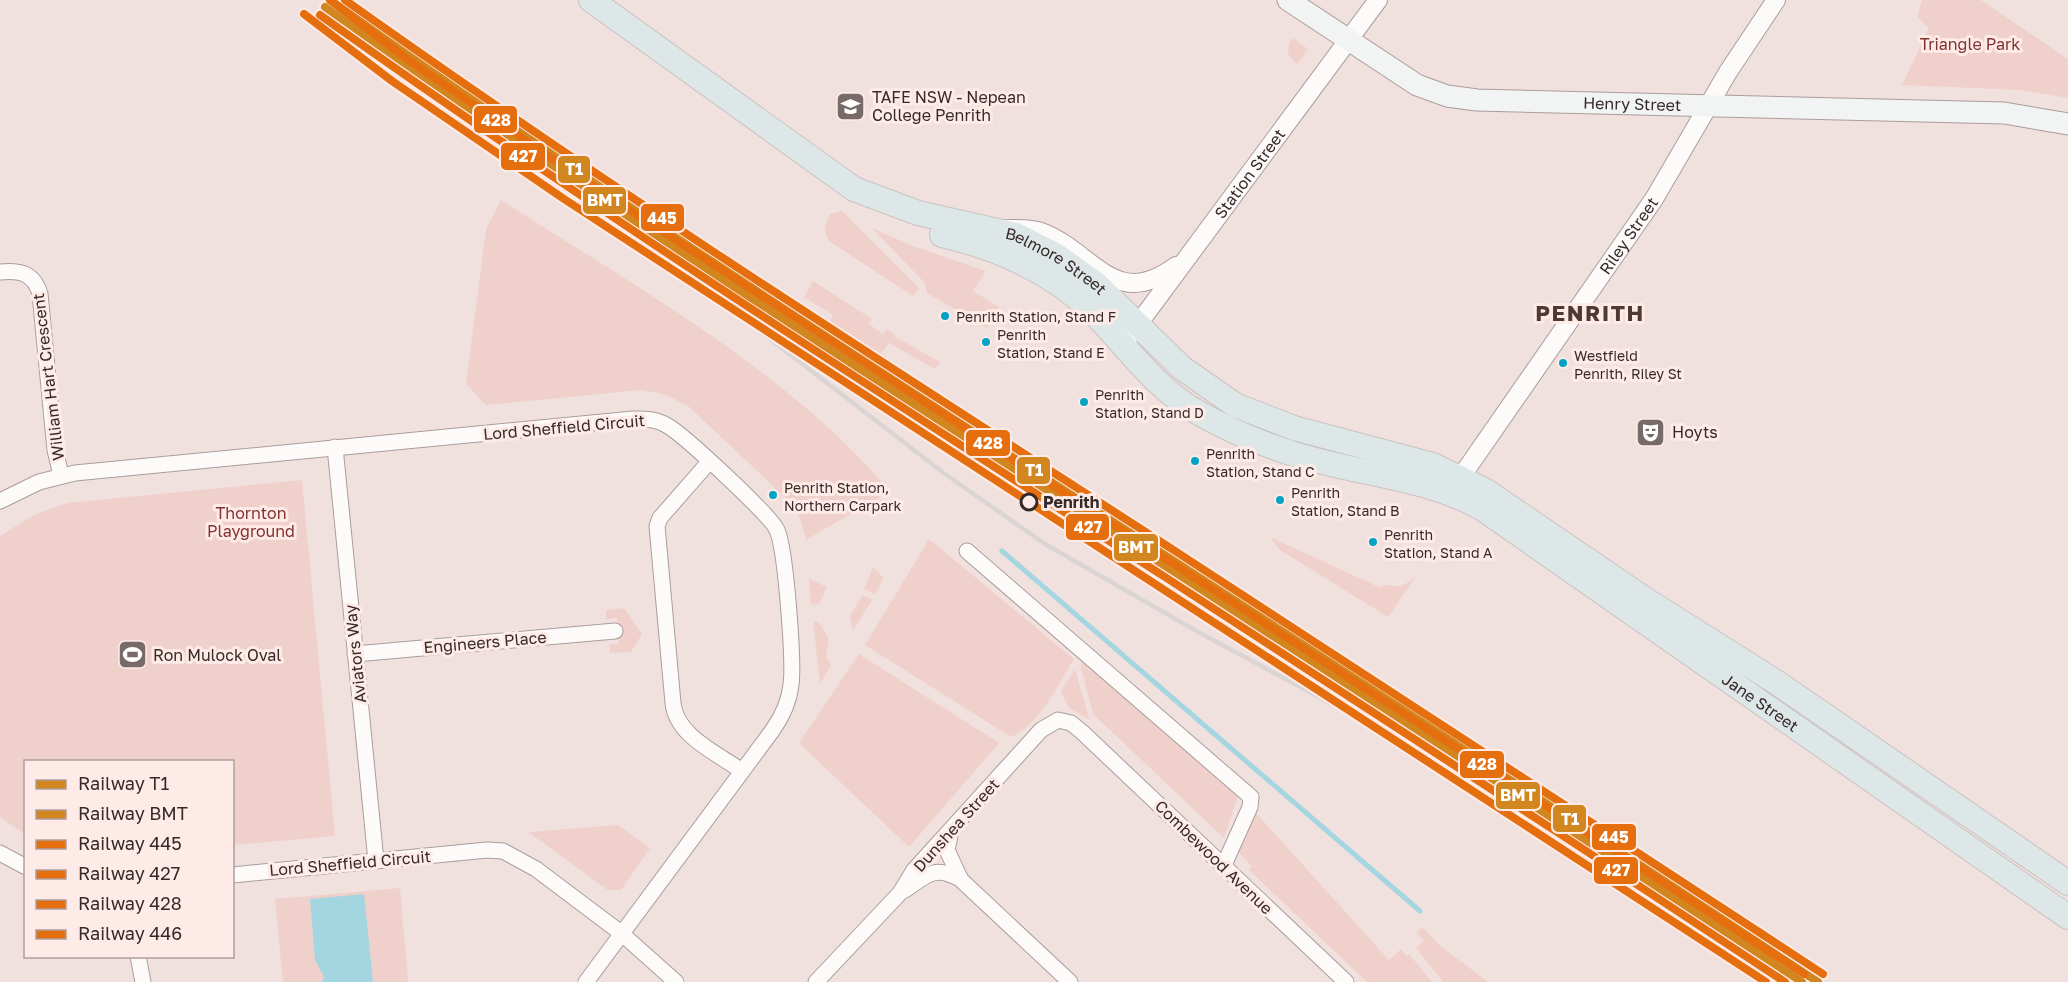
<svg xmlns="http://www.w3.org/2000/svg" width="2068" height="982" font-family="'Golos Text',sans-serif">
<style>
.green{fill:#f0d0cb}
.water{fill:#a4d6e1}
.lines{fill:none;stroke-linecap:round;stroke-linejoin:round}
.stream{stroke:#a4d6e1;stroke-width:5}
.minor-casing{stroke:#aa9d9b;stroke-width:17}
.tertiary-casing{stroke:#aa9d9b;stroke-width:20}
.secondary-casing{stroke:#aa9d9b;stroke-width:23}
.trunk-casing{stroke:#cac2c0;stroke-width:26}
.minor{stroke:#fdfafa;stroke-width:15}
.tertiary{stroke:#fdfafa;stroke-width:18}
.secondary{stroke:#f2f3f3;stroke-width:21}
.trunk{stroke:#dee7e8;stroke-width:24}
.rail{stroke:#dad5d4;stroke-width:4.5}
.rail-1-casing{stroke:#feebe8;stroke-width:12}
.rail-2-casing{stroke:#feebe8;stroke-width:12}
.rail-3-casing{stroke:#feebe8;stroke-width:12}
.rail-4-casing{stroke:#feebe8;stroke-width:12}
.rail-5-casing{stroke:#feebe8;stroke-width:12}
.rail-6-casing{stroke:#feebe8;stroke-width:12}
.rail-1{stroke:#d2861f;stroke-width:8}
.rail-2{stroke:#d2861f;stroke-width:8}
.rail-3{stroke:#e56e0f;stroke-width:8}
.rail-4{stroke:#e56e0f;stroke-width:8}
.rail-5{stroke:#e56e0f;stroke-width:8}
.rail-6{stroke:#e56e0f;stroke-width:8}
.bus-dot{fill:#03a3c6;stroke:#feebe8;stroke-width:2}
.stop-dot{fill:#feebe8;stroke:#362a29;stroke-width:3}
.labels{text-anchor:middle;dominant-baseline:central;stroke-width:6;stroke-linejoin:round;paint-order:stroke}
.bus-label{font-size:14px;fill:#362a29;stroke:#feebe8;text-anchor:start}
.park-label{font-size:16px;fill:#82332b;stroke:#feebe8}
.poi-label{font-size:16px;fill:#362a29;stroke:#feebe8;text-anchor:start}
.street-label{font-size:16px;fill:#362a29;stroke:#feebe8}
.stop-label{font-size:16px;font-weight:bold;fill:#362a29;stroke:#feebe8;text-anchor:start}
.district-label{font-size:22px;font-weight:bold;letter-spacing:1.5px;fill:#503835;stroke:#feebe8}
.line-badge{stroke:#feebe8;stroke-width:2}
.badge-label{font-size:16px;text-anchor:middle;font-weight:bold;fill:#fff}
</style>
<rect width="100%" height="100%" fill="#f1e1de"/>
<g class="green">
<polygon points="1922,0 1981,0 2068,59 2068,98 2019,90 1902,85 1929,28 1917,17"/>
<polygon points="1293,38 1308,49 1297,65 1288,54 1289,43"/>
<path d="M501 200C634 286 787 370 890 491L806 540 800 518 790 502 688 406 666 395 642 390 486 405 466 384 486 229Z"/>
<path d="M842 211 919 288 913 296 829 241C823 231 825 223 830 214Z"/>
<polygon points="872,228 913,246 986,271 973,291 999,307 987,328 927,293 925,283"/>
<polygon points="813,281 872,319 869,324 883,334 887,329 895,334 894,336 940,362 935,369 889,343 881,354 830,321 833,315 804,297"/>
<polygon points="302,480 335,836 233,845 232,762 26,762 25,834 0,817 0,536 34,515 67,503"/>
<path d="M1270 537 1379 587C1394 581 1396 594 1416 576L1388 617 1280 550Z"/>
<path d="M929 539 1074 659C1058 685 1040 724 1011 737L865 645Z"/>
<polygon points="873,567 884,578 875,594 864,589"/>
<polygon points="809,579 827,587 819,604 811,605"/>
<polygon points="863,595 872,600 853,631 850,616"/>
<polygon points="624,608 642,634 631,652 610,653 609,644 619,643 617,618 606,619 606,610"/>
<polygon points="813,621 818,621 829,639 826,657 831,665 820,684"/>
<polygon points="859,654 999,743 909,847 799,743"/>
<polygon points="1082,662 1238,796 1224,838 1093,714 1081,668"/>
<polygon points="1075,669 1089,718 1088,719 1069,708 1061,691"/>
<polygon points="1256,813 1389,960 1401,949 1407,956 1409,954 1432,982 1367,982 1249,870 1252,866 1237,851"/>
<polygon points="618,825 650,848 621,890 608,890 528,832"/>
<polygon points="400,888 408,982 283,982 275,899"/>
<polygon points="1422,927 1439,945 1488,982 1443,982 1416,948 1424,941 1417,933"/>
</g>
<polygon class="water" points="364,894 373,982 322,982 324,977 315,960 310,899"/>
<g class="lines">
<polyline class="stream" points="1002,551 1420,911"/>
<defs>
<g id="minor">
<path d="M0 272C20 270 34 273 40 294L55 450 61 475"/>
<polyline points="335,447 376,861"/>
<path d="M709 462 660 518 657 526 673 703C676 736 717 753 742 771"/>
<path d="M0 501 39 482 75 473 633 419C646 419 657 419 668 426 686 437 770 515 777 530 786 550 794 663 791 685 789 703 782 717 772 731L586 982"/>
<polyline points="967,551 1251,797 1250,807 1224,865"/>
<polyline points="355,654 615,631"/>
<polyline points="951,831 947,850 960,878"/>
<polyline points="0,853 26,867"/>
<polyline points="232,875 487,850 503,851 536,869 621,933 676,982"/>
<path d="M905 890C927 875 934 865 960 879L1070 982"/>
<polyline points="138,956 143,982"/>
<polyline points="816,982 900,893 914,870 1041,730 1058,720 1071,723 1082,732 1346,982"/>
</g>
<g id="tertiary">
<path d="M1008 229C1019 229 1030 228 1041 232 1094 252 1114 312 1176 266"/>
<path id="s1" d="M1130 335 1378 0"/>
<path id="s2" d="M1454 487 1654 199 1728 72 1776 0"/>
</g>
<g id="secondary">
<path id="s3" d="M1288 0 1417 85 1447 96 1477 100 2004 113 2068 124"/>
</g>
<g id="trunk">
<path id="s4" d="M591 0 854 189 918 213 1016 235 1057 256 1096 284 1182 368 1235 405 1294 428 1433 465 1486 491 1646 600 1776 682 2068 883"/>
<path id="s5" d="M942 235C998 248 1049 270 1091 310 1126 345 1155 389 1199 413 1241 437 1284 453 1331 464 1381 476 1438 483 1483 509L2068 917"/>
</g>
</defs>
<use href="#minor" class="minor-casing"/>
<use href="#tertiary" class="tertiary-casing"/>
<use href="#secondary" class="secondary-casing"/>
<use href="#trunk" class="trunk-casing"/>
<use href="#minor" class="minor"/>
<use href="#tertiary" class="tertiary"/>
<use href="#secondary" class="secondary"/>
<use href="#trunk" class="trunk"/>
<polyline class="rail" points="375,45 486,144 705,289 945,474 1045,544 1200,633 1568,831"/>
<defs>
<path id="rail-1" d="M330 0C610 200 899 384 1188 570 1399 706 1608 844 1818 982"/>
<path id="rail-2" d="M325 7C602 205 890 389 1176 573 1386 708 1593 845 1802 982"/>
<path id="rail-3" d="M345 0C616 193 896 371 1175 551 1392 691 1607 833 1823 974"/>
<path id="rail-4" d="M320 15C595 211 880 393 1165 577 1372 710 1579 846 1785 982"/>
<polyline id="rail-5" points="330,0 407,59 579,177 1804,974"/>
<polyline id="rail-6" points="304,14 392,81 564,199 1766,982"/>
</defs>
<use href="#rail-1" class="rail-1-casing"/>
<use href="#rail-2" class="rail-2-casing"/>
<use href="#rail-3" class="rail-3-casing"/>
<use href="#rail-4" class="rail-4-casing"/>
<use href="#rail-5" class="rail-5-casing"/>
<use href="#rail-6" class="rail-6-casing"/>
<use href="#rail-1" class="rail-1"/>
<use href="#rail-2" class="rail-2"/>
<use href="#rail-3" class="rail-3"/>
<use href="#rail-4" class="rail-4"/>
<use href="#rail-5" class="rail-5"/>
<use href="#rail-6" class="rail-6"/>
</g>
<defs>
<symbol id="university-square" viewBox="-11 -11 22 22"><rect x="-9" y="-9" width="18" height="18" rx="4" fill="#776a68" stroke="#feebe8"/><path d="M0-5L7-2L0 1L-7-2ZM-4 1L0 2.5L4 1V4Q0 6-4 4Z" fill="#fff"/></symbol>
<symbol id="theatre-square" viewBox="-11 -11 22 22"><rect x="-9" y="-9" width="18" height="18" rx="4" fill="#776a68" stroke="#feebe8"/><path d="M-5-5.5Q0-4 5-5.5V0Q5 5 0 6Q-5 5-5 0ZM-3.3-2.5H-1v1.5H-3.3ZM1-2.5H3.3v1.5H1ZM-2.8 1Q0 5.5 2.8 1Z" fill="#fff"/></symbol>
<symbol id="stadium-square" viewBox="-11 -11 22 22"><rect x="-9" y="-9" width="18" height="18" rx="4" fill="#776a68" stroke="#feebe8"/><path d="M0-5a6.5 5 0 1 0 0 10a6.5 5 0 1 0 0-10ZM-3.5-1.8h7v3.6h-7Z" fill="#fff"/></symbol>
</defs>
<g fill-rule="evenodd">
<use href="#university-square" x="834" y="90" width="33" height="33"/>
<use href="#theatre-square" x="1634" y="416" width="33" height="33"/>
<use href="#stadium-square" x="116" y="638" width="33" height="33"/>
</g>
<g class="bus-dot">
<circle cx="945" cy="316" r="5"/>
<circle cx="986" cy="342" r="5"/>
<circle cx="1563" cy="363" r="5"/>
<circle cx="1084" cy="402" r="5"/>
<circle cx="1195" cy="461" r="5"/>
<circle cx="773" cy="495" r="5"/>
<circle cx="1280" cy="500" r="5"/>
<circle cx="1373" cy="542" r="5"/>
</g>
<circle class="stop-dot" cx="1029" cy="502" r="8"/>
<g class="labels">
<g class="bus-label">
<text x="956" y="316">Penrith Station, Stand F</text>
<text x="997" y="334">Penrith<tspan x="997" dy="18">Station, Stand E</tspan></text>
<text x="1574" y="355">Westfield<tspan x="1574" dy="18">Penrith, Riley St</tspan></text>
<text x="1095" y="394">Penrith<tspan x="1095" dy="18">Station, Stand D</tspan></text>
<text x="1206" y="453">Penrith<tspan x="1206" dy="18">Station, Stand C</tspan></text>
<text x="784" y="487">Penrith Station,<tspan x="784" dy="18">Northern Carpark</tspan></text>
<text x="1291" y="492">Penrith<tspan x="1291" dy="18">Station, Stand B</tspan></text>
<text x="1384" y="534">Penrith<tspan x="1384" dy="18">Station, Stand A</tspan></text>
</g>
<g class="park-label">
<text x="1970" y="44">Triangle Park</text>
<text x="251" y="513">Thornton<tspan x="251" dy="18">Playground</tspan></text>
</g>
<g class="poi-label">
<text x="872" y="97">TAFE NSW - Nepean<tspan x="872" dy="18">College Penrith</tspan></text>
<text x="1672" y="432">Hoyts</text>
<text x="153" y="655">Ron Mulock Oval</text>
</g>
<g class="street-label">
<text stroke="none"><textPath href="#s3" startOffset="372">Henry Street</textPath></text>
<text stroke="none"><textPath href="#s1" startOffset="201">Station Street</textPath></text>
<text stroke="none"><textPath href="#s2" startOffset="306">Riley Street</textPath></text>
<text stroke="none"><textPath href="#s4" startOffset="540">Belmore Street</textPath></text>
<text transform="translate(48 377) rotate(-97)">William Hart Crescent</text>
<text transform="translate(564 427) rotate(-5)">Lord Sheffield Circuit</text>
<text transform="translate(485 642) rotate(-5)">Engineers Place</text>
<text transform="translate(355 654) rotate(-96)">Aviators Way</text>
<text stroke="none"><textPath href="#s5" startOffset="958">Jane Street</textPath></text>
<text transform="translate(956 825) rotate(-48)">Dunshea Street</text>
<text transform="translate(1214 857) rotate(44)">Combewood Avenue</text>
<text transform="translate(350 863) rotate(-5)">Lord Sheffield Circuit</text>
</g>
<g class="stop-label">
<text x="1043" y="502">Penrith</text>
</g>
<g class="district-label">
<text x="1590" y="312">PENRITH</text>
</g>
</g>
<g class="line-badge">
<rect x="473" y="105" width="45" height="29" rx="6" fill="#e56e0f"/>
<rect x="500" y="142" width="46" height="29" rx="6" fill="#e56e0f"/>
<rect x="557" y="155" width="34" height="29" rx="6" fill="#d2861f"/>
<rect x="582" y="186" width="45" height="29" rx="6" fill="#d2861f"/>
<rect x="640" y="203" width="45" height="29" rx="6" fill="#e56e0f"/>
<rect x="965" y="429" width="46" height="28" rx="6" fill="#e56e0f"/>
<rect x="1016" y="456" width="35" height="29" rx="6" fill="#d2861f"/>
<rect x="1065" y="513" width="45" height="28" rx="6" fill="#e56e0f"/>
<rect x="1113" y="533" width="46" height="29" rx="6" fill="#d2861f"/>
<rect x="1459" y="750" width="46" height="29" rx="6" fill="#e56e0f"/>
<rect x="1495" y="781" width="46" height="29" rx="6" fill="#d2861f"/>
<rect x="1552" y="804" width="35" height="29" rx="6" fill="#d2861f"/>
<rect x="1591" y="823" width="46" height="28" rx="6" fill="#e56e0f"/>
<rect x="1593" y="856" width="46" height="29" rx="6" fill="#e56e0f"/>
</g>
<g class="badge-label">
<text x="496" y="126">428</text>
<text x="523" y="162">427</text>
<text x="574" y="175">T1</text>
<text x="605" y="206">BMT</text>
<text x="662" y="224">445</text>
<text x="988" y="449">428</text>
<text x="1034" y="476">T1</text>
<text x="1088" y="533">427</text>
<text x="1136" y="553">BMT</text>
<text x="1482" y="770">428</text>
<text x="1518" y="801">BMT</text>
<text x="1570" y="825">T1</text>
<text x="1614" y="843">445</text>
<text x="1616" y="876">427</text>
</g>
<rect x="24" y="760" width="210" height="198" fill="#feebe8" stroke="#ae9e9c" stroke-width="1.5"/>
<rect x="36" y="780" width="30" height="9" fill="#d2861f" stroke="#ae9e9c" stroke-width="1.5"/>
<text x="78" y="790" font-size="18" fill="#362a29">Railway T1</text>
<rect x="36" y="810" width="30" height="9" fill="#d2861f" stroke="#ae9e9c" stroke-width="1.5"/>
<text x="78" y="820" font-size="18" fill="#362a29">Railway BMT</text>
<rect x="36" y="840" width="30" height="9" fill="#e56e0f" stroke="#ae9e9c" stroke-width="1.5"/>
<text x="78" y="850" font-size="18" fill="#362a29">Railway 445</text>
<rect x="36" y="870" width="30" height="9" fill="#e56e0f" stroke="#ae9e9c" stroke-width="1.5"/>
<text x="78" y="880" font-size="18" fill="#362a29">Railway 427</text>
<rect x="36" y="900" width="30" height="9" fill="#e56e0f" stroke="#ae9e9c" stroke-width="1.5"/>
<text x="78" y="910" font-size="18" fill="#362a29">Railway 428</text>
<rect x="36" y="930" width="30" height="9" fill="#e56e0f" stroke="#ae9e9c" stroke-width="1.5"/>
<text x="78" y="940" font-size="18" fill="#362a29">Railway 446</text>
</svg>
